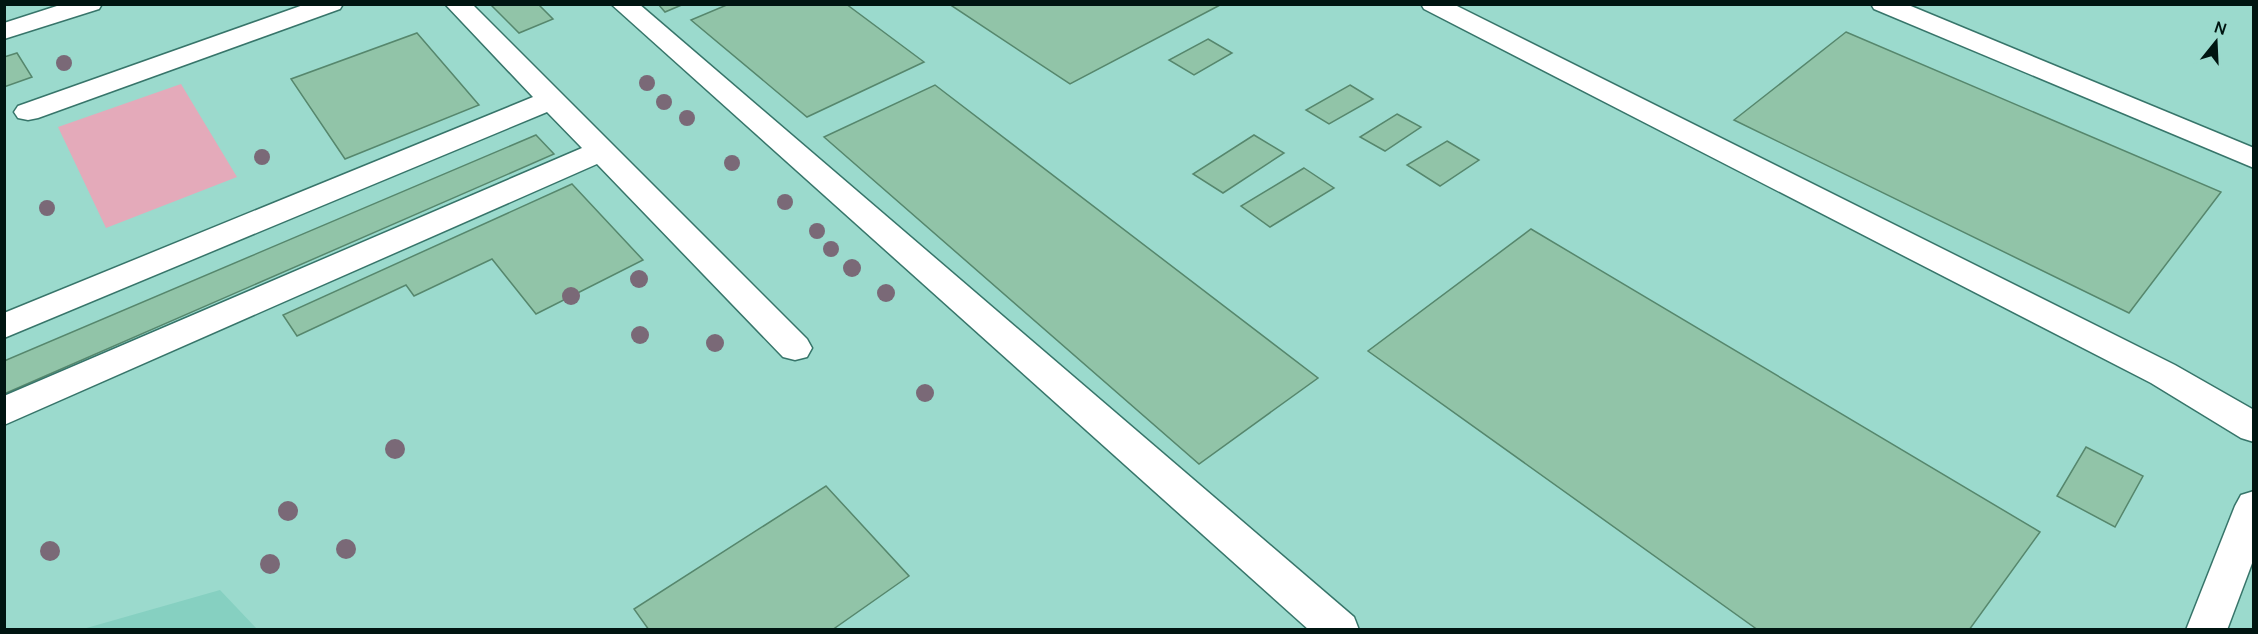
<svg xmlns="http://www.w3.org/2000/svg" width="2258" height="634" font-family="Manrope,sans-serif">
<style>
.built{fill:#86d0c1}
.green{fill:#e4aaba}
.building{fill:#91c4a8;stroke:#56876d;stroke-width:1.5}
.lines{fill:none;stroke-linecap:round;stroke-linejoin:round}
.minor-casing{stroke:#37756a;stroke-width:3}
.minor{fill:#fff;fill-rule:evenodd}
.tree{fill:#7a6977}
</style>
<rect width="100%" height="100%" fill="#9bdacd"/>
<polygon class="built" points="220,590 257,629 83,629"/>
<polygon class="green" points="181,84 237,177 106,228 58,127"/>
<g class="building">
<polygon points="490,4 538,4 553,19 519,33"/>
<polygon points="658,4 684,4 665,12"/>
<polygon points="729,4 846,4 924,62 807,117 691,20"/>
<polygon points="949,4 1222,4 1070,84"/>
<polygon points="1846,32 2221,192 2129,313 1734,120"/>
<polygon points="417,33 479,105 345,159 291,79"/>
<polygon points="1208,39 1232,53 1194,75 1169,60"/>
<polygon points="17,53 32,77 4,87 4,57"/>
<polygon points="935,85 1318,378 1199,464 824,137"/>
<polygon points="1350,85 1373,99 1329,124 1306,110"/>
<polygon points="1397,114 1421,127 1385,151 1360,137"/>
<polygon points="536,135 554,154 4,394 4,361"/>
<polygon points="1254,135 1284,153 1223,193 1193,174"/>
<polygon points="1447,141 1479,160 1440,186 1407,165"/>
<polygon points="1304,168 1334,188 1270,227 1241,206"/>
<polygon points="572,184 643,260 536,314 492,259 414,296 406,285 297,336 283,315"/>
<polygon points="1531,229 2040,532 1969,630 1758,630 1368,351"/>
<polygon points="2086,447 2143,476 2115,527 2057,496"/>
<polygon points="826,486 909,576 832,630 649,630 634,609"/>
</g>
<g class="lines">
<defs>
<g id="minor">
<polygon points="63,4 102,4 99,9 4,39 4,23"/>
<polygon points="306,4 343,4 340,9 38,118 28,120 18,118 14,112 18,106"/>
<polygon points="445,4 472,4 807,339 812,348 807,357 795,360 783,357 597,164 4,425 4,396 582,148 547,112 4,338 4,313 533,97"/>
<polygon points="611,4 639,4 1354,617 1359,630 1309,630"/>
<polygon points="1421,4 1453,4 2175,365 2254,410 2254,442 2241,438 2151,383 1424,9"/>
<polygon points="1871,4 1906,4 2254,148 2254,168 1874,9"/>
<polygon points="2254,491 2254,558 2227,630 2186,630 2235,506 2241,495"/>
</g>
</defs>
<use href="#minor" class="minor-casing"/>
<use href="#minor" class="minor"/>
</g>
<g class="tree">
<circle cx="64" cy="63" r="8"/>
<circle cx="647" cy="83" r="8"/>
<circle cx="664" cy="102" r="8"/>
<circle cx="687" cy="118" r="8"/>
<circle cx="262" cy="157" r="8"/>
<circle cx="732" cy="163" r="8"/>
<circle cx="785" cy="202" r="8"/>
<circle cx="47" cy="208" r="8"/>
<circle cx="817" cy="231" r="8"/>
<circle cx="831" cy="249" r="8"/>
<circle cx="852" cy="268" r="9"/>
<circle cx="639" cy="279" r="9"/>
<circle cx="886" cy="293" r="9"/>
<circle cx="571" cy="296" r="9"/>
<circle cx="640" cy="335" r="9"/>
<circle cx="715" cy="343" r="9"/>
<circle cx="925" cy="393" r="9"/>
<circle cx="395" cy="449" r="10"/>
<circle cx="288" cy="511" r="10"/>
<circle cx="346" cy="549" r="10"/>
<circle cx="50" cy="551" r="10"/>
<circle cx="270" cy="564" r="10"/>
</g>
<rect width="2258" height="634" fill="none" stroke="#001511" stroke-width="12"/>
<g transform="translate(2216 42) rotate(18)" stroke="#9bdacd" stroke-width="4.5" paint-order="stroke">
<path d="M0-4.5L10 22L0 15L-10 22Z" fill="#001511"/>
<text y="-9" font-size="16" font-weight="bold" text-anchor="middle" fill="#001511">N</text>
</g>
</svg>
